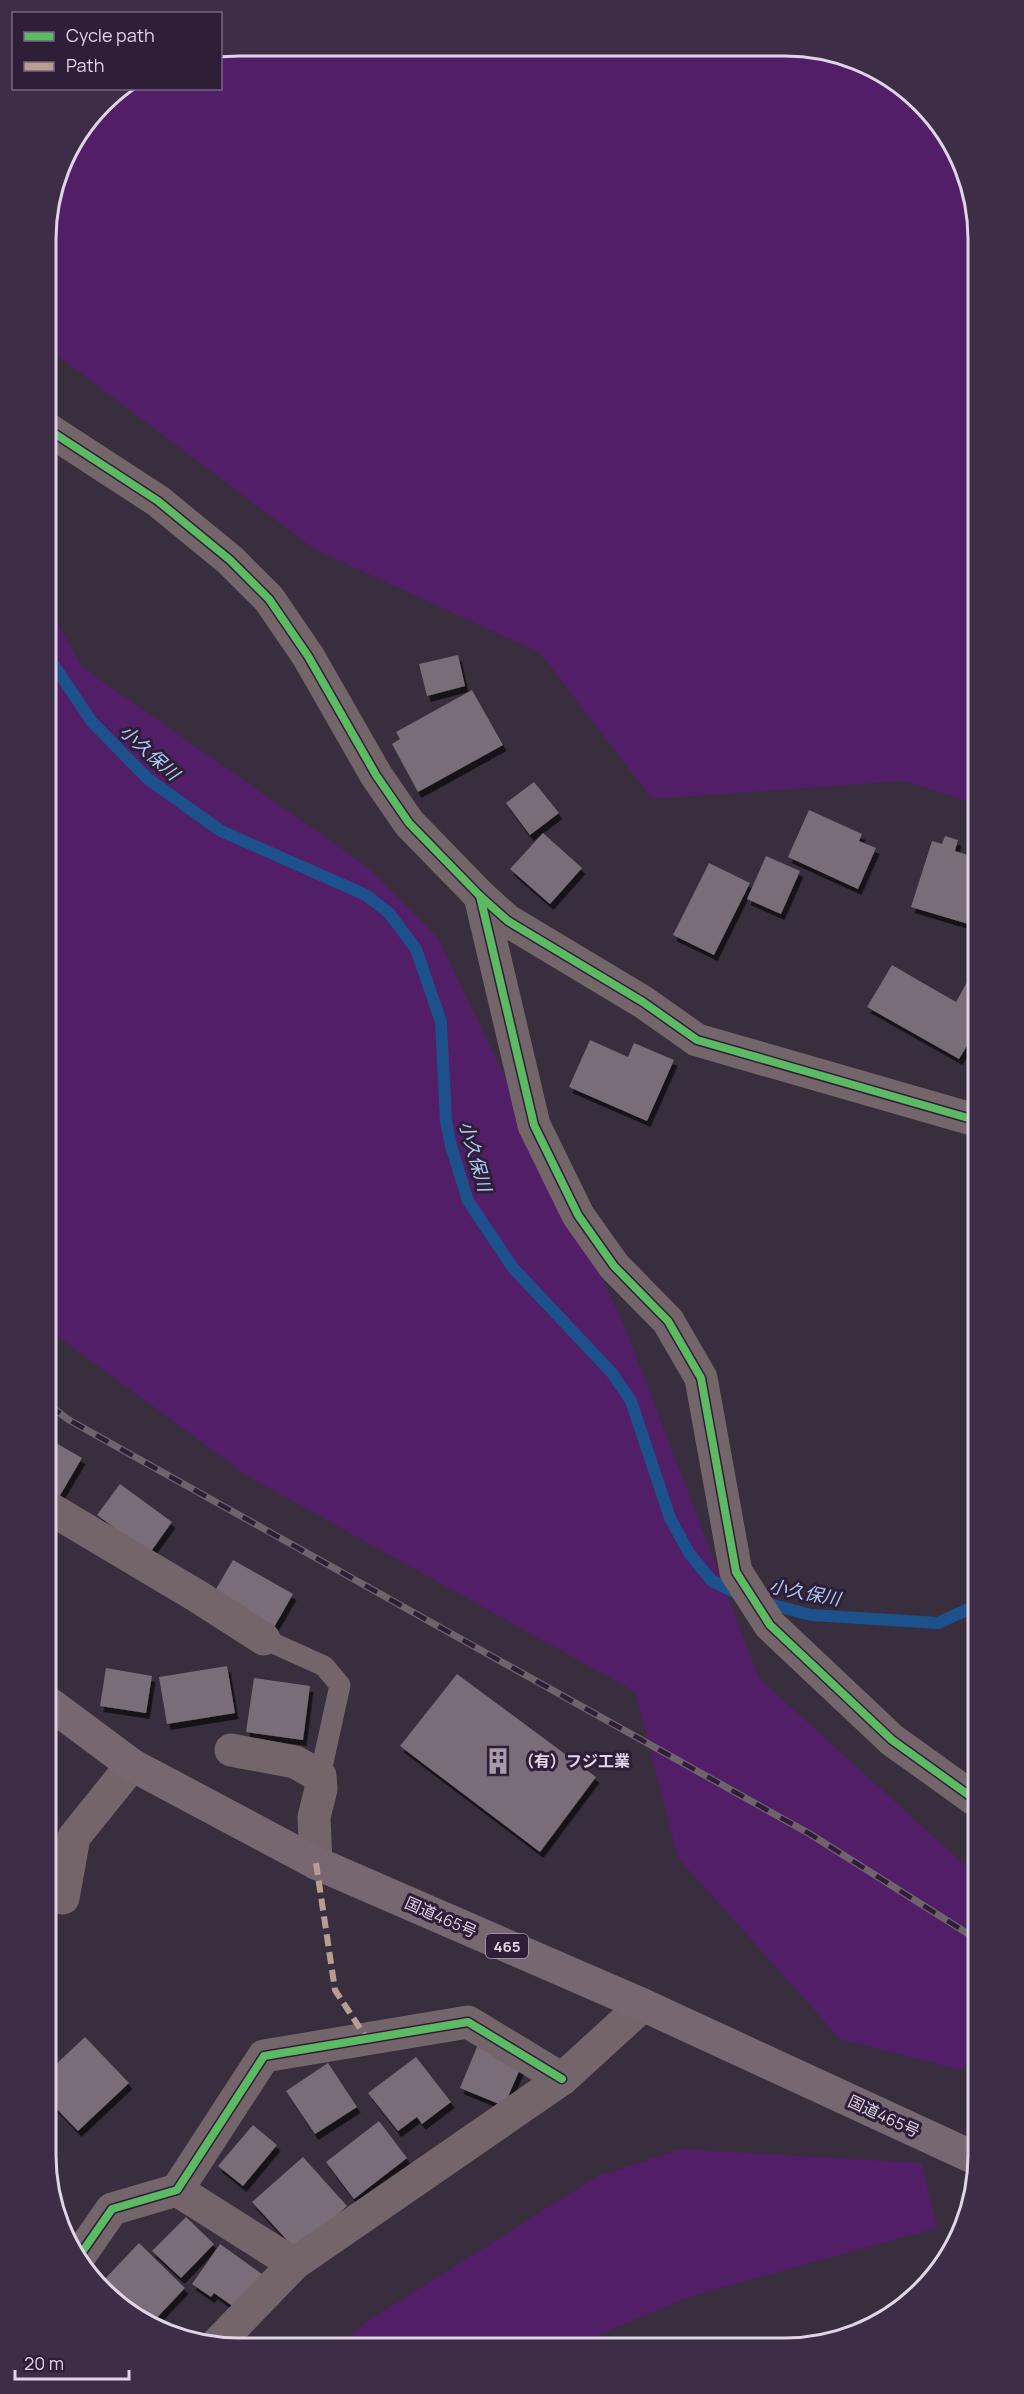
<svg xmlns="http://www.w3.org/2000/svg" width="1024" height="2394" font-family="Manrope,'Noto Sans JP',sans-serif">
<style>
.green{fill:#511e67}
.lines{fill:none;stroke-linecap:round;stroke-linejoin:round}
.stream{stroke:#1d518c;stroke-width:12}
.building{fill:#786d79;filter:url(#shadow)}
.service{stroke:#74656a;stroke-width:21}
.minor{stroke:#74656a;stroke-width:33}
.trunk{stroke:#766770;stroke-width:33}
.rail-casing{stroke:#6f646c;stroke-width:7}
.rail{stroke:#2f1e38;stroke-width:4.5;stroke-dasharray:14;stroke-linecap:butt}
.quiet{stroke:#b99d93;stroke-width:6;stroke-dasharray:12 6;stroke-linecap:butt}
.cycleway-casing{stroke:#2f1e38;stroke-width:11}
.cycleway{stroke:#5cba63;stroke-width:8}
.labels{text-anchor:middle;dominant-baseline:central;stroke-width:6;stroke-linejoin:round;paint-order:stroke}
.shield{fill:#2f1e38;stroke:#aa9eb2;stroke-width:1.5}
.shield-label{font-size:15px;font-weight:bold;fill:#dfd5e6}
.poi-label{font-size:16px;font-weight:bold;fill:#dfd5e6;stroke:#2f1e38;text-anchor:start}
.street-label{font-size:16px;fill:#dfd5e6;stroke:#2f1e38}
.water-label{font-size:18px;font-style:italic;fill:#aacef9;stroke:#2f1e38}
.rim{fill:none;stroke:#dfd5e6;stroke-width:3}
</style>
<defs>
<filter id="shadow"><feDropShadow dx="3.5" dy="6" stdDeviation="0" flood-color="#0009"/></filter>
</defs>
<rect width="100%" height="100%" fill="#382e3d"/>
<g class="green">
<polygon points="238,45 823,49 872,65 922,101 973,188 974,803 904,781 652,799 540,653 314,549 46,347 45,225 65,152 111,93 118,89 220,88 221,48"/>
<polygon points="47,604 82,667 365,865 438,938 625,1327 759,1678 978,1877 978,2052 960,2070 840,2039 678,1858 635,1692 246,1475 49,1330"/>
<polygon points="680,2149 922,2163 937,2228 692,2296 584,2341 584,2344 340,2345 363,2324 596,2177"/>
</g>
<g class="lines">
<g class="stream">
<polyline points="47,655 92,722 148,779 221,831 366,895 389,913 416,949 441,1022 446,1121 451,1146 468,1201 513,1268 612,1373 631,1401 670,1518 689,1553 712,1581 743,1596"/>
<polyline points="762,1602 811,1615 938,1623 977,1605"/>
</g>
</g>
<g class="building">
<polygon points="458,655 465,686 427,696 419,664"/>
<polygon points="472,690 503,745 418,792 392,744 400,739 396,732"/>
<polygon points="534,782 559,813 530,835 506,803"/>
<polygon points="809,810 862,834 859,841 876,848 858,889 788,857"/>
<polygon points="543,833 582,868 550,904 510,869"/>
<polygon points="945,836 958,840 955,851 975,857 975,926 911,907 932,841 942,844"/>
<polygon points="766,856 800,871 781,914 747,899"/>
<polygon points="709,863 750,883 714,955 673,935"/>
<polygon points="892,965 956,1002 971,975 975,977 975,1032 959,1059 867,1007"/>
<polygon points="590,1040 628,1057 634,1043 674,1060 647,1121 569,1087"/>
<polygon points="49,1439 82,1458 59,1497 49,1491"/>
<polygon points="120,1484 172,1522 149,1554 97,1515"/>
<polygon points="233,1560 293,1594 273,1629 213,1594"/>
<polygon points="227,1666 235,1713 167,1724 159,1677"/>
<polygon points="106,1668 152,1676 146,1713 100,1706"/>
<polygon points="457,1674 596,1777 540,1852 400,1746"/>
<polygon points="254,1678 310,1686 303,1740 246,1732"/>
<polygon points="85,2037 129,2083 78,2131 51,2103 51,2069"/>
<polygon points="479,2042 523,2062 504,2106 460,2088"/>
<polygon points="416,2057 451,2102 422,2124 417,2117 398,2131 368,2093"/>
<polygon points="328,2063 357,2107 315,2134 286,2091"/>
<polygon points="379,2121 407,2158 354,2199 326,2162"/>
<polygon points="253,2125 277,2145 243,2186 218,2166"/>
<polygon points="303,2157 347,2206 297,2251 252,2202"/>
<polygon points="186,2217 214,2244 181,2278 152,2251"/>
<polygon points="139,2243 185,2288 149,2326 102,2282"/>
<polygon points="220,2244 266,2277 241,2312 214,2293 211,2297 192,2284"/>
</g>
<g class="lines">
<polyline class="service" points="264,1639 324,1666 340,1685 320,1776"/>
<g class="minor">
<polyline points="46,428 158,501 230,560 269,599 308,656 376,775 409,823 480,896 508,921 643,1002 697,1040 975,1120"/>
<polyline points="480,896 534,1125 578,1215 614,1266 668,1321 701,1378 736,1572 770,1625 892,1740 977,1801"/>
<polyline points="49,1508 197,1596 264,1639"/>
<polyline points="231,1750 295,1762 320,1776 321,1789 314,1817 316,1863"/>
<polyline points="63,1898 74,1837 132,1765"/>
<polyline points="177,2190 294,2264"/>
<polyline points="80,2255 112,2209 177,2190 264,2056 468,2022 562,2079"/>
<polyline points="216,2345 294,2264 562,2079 643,2005"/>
</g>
<polyline class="trunk" points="50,1704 132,1765 316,1863 643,2005 979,2160"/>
<defs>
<polyline id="rail" points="49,1405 69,1420 810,1834 978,1940"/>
</defs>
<use href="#rail" class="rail-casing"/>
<use href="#rail" class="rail"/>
<polyline class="quiet" points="316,1863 335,1990 367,2039"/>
<defs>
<g id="cycleway">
<polyline points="46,428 158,501 230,560 269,599 308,656 376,775 409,823 480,896 508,921 643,1002 697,1040 975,1120"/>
<polyline points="480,896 534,1125 578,1215 614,1266 668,1321 701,1378 736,1572 770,1625 892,1740 977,1801"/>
<polyline points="80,2255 112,2209 177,2190 264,2056 468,2022 562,2079"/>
</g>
</defs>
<use href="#cycleway" class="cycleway-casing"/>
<use href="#cycleway" class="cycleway"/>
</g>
<defs>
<symbol id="building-bare" viewBox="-9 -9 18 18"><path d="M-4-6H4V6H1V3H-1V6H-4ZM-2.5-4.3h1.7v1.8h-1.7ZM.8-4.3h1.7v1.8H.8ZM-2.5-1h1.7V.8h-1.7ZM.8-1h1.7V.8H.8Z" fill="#a59bab" stroke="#2f1e38" stroke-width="2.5" paint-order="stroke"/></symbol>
</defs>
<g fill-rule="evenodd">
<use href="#building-bare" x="479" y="1742" width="38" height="38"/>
</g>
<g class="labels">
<rect class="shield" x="486" y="1934" width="42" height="24" rx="4.5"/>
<g class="shield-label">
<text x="507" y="1946">465</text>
</g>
<g class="poi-label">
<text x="518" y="1761">（有）フジ工業</text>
</g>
<g class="street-label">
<text transform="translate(441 1917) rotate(24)">国道465号</text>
<text transform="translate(884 2116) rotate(25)">国道465号</text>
</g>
<g class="water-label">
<text transform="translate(150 752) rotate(42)">小久保川</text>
<text transform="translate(476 1156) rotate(74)">小久保川</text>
<text transform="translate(805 1592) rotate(11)">小久保川</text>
</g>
</g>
<path d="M0 0H1024V2394H0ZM239 56H785A183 183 0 0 1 968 239V2155A183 183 0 0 1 785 2338H239A183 183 0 0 1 56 2155V239A183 183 0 0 1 239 56Z" fill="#3d2d46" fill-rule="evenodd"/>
<path class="rim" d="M239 56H785A183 183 0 0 1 968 239V2155A183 183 0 0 1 785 2338H239A183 183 0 0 1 56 2155V239A183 183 0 0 1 239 56Z"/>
<rect x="12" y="12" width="210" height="78" fill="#2f1e38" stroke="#75677e" stroke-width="1.5"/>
<rect x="24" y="32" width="30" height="9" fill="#5cba63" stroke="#75677e" stroke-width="1.5"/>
<text x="66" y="42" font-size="18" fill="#dfd5e6">Cycle path</text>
<rect x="24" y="62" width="30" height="9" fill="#b99d93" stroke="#75677e" stroke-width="1.5"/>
<text x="66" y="72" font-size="18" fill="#dfd5e6">Path</text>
<path d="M15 2370v9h114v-9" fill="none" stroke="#dfd5e6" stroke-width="3"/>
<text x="24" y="2370" font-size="18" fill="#dfd5e6" stroke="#2f1e38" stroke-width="4.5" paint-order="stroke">20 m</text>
</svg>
